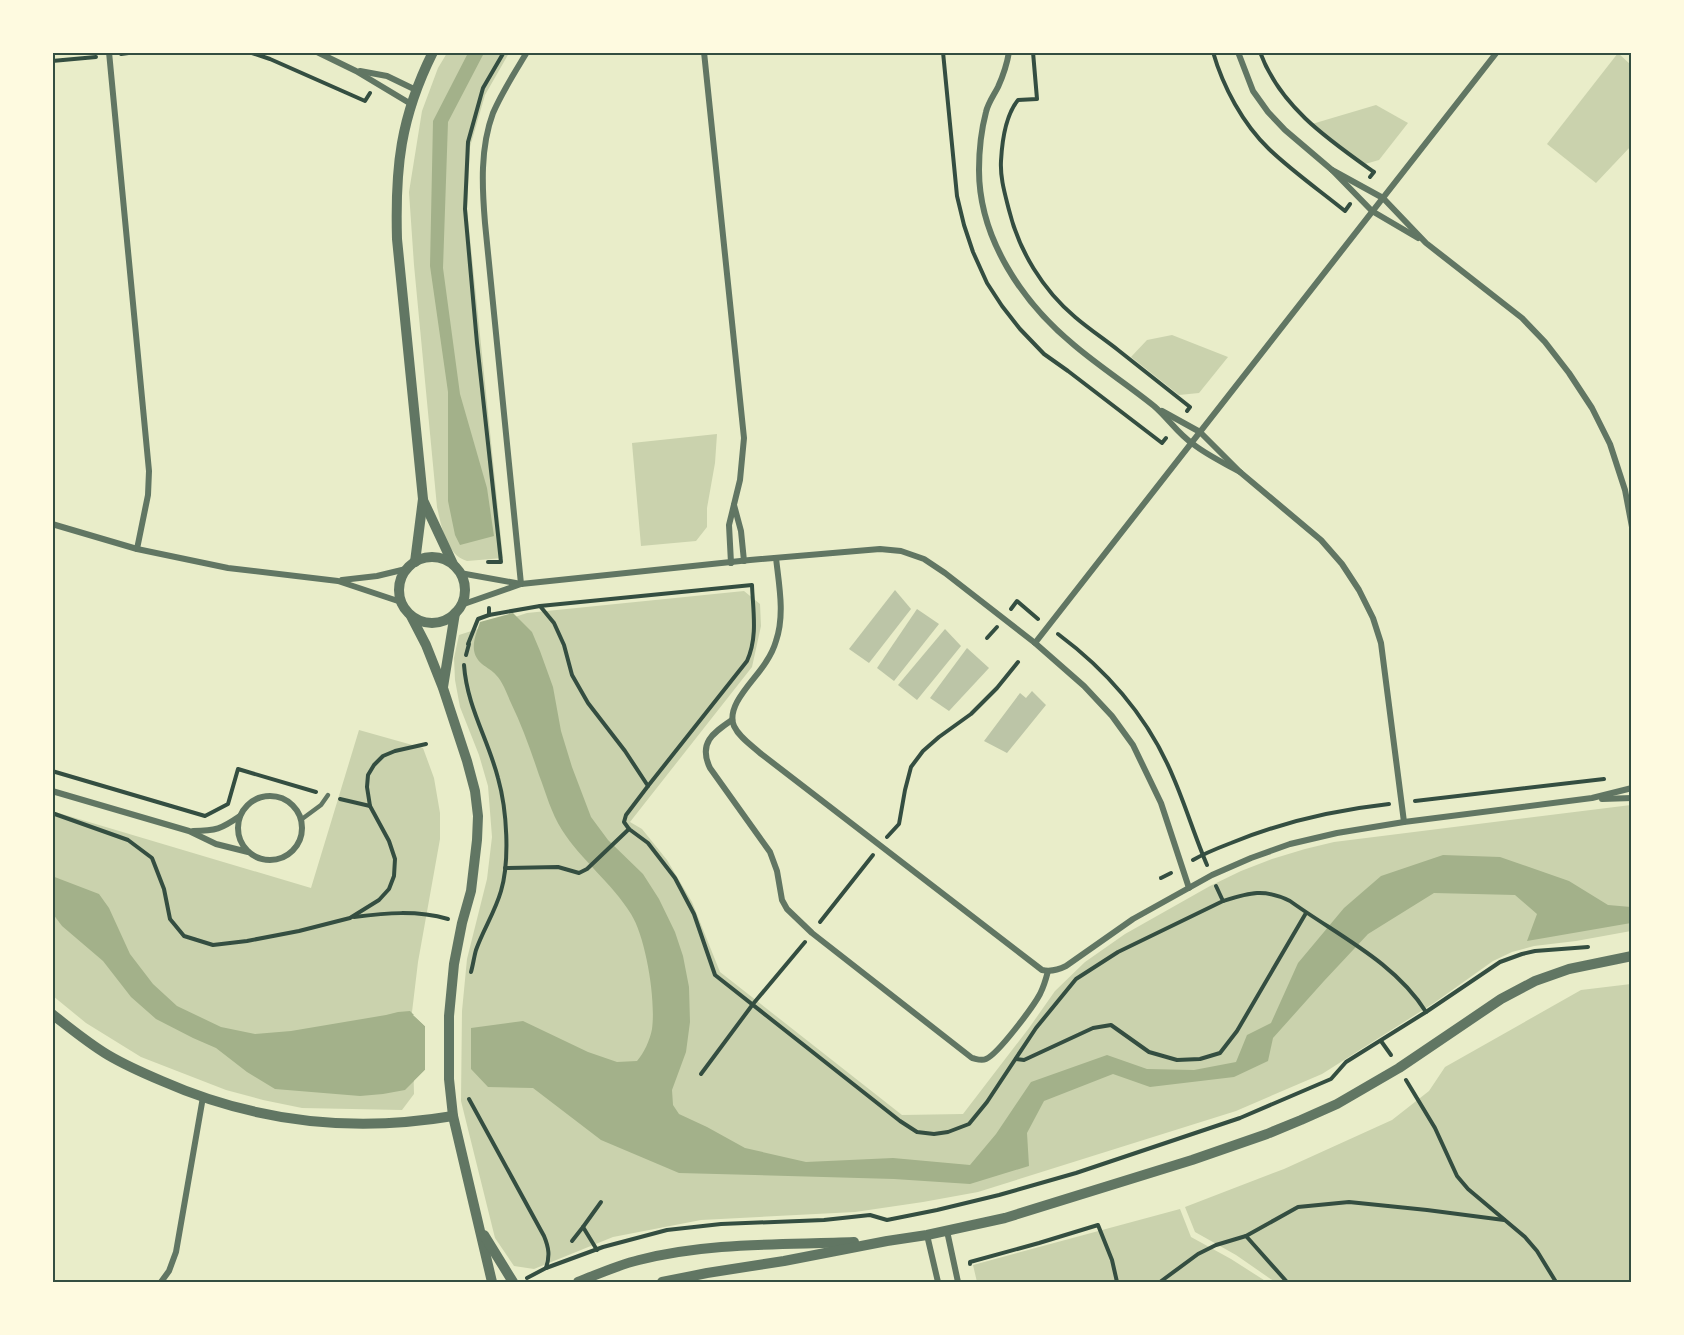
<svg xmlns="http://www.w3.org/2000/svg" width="1684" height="1335" font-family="Literata,serif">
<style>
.green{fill:#cad2ad}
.water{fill:#a3b18a}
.pier{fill:#e9edc9}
.building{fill:#bcc5a7}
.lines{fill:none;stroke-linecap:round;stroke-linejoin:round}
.path{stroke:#344e41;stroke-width:4}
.service{stroke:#617663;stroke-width:4.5}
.minor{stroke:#617663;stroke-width:6}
.tertiary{stroke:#617663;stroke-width:10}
.neatline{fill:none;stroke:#344e41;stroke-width:2}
</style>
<rect width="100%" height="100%" fill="#e9edc9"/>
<g class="green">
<path d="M447 53H509L485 95 470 147 467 209 503 558 467 561C446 555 441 524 437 507L414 265 409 192 422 111 438 68Z"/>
<polygon points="1618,53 1631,65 1631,146 1596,183 1547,144"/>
<polygon points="1376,105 1408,123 1379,160 1365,164 1312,124"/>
<polygon points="1172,335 1228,357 1199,393 1179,395 1131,357 1147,340"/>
<polygon points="717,434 715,463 707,508 707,527 696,541 641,546 632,443"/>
<polygon points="744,591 760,604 761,626 752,667 630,822 642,829 667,860 692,902 720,972 902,1115 963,1114 1029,1028 1055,991 1085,962 1125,934 1210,886 1241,871 1272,859 1305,849 1334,842 1631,805 1631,931 1576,941 1534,946 1512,952 1493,961 1434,1003 1322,1074 1236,1111 978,1192 923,1202 855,1212 701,1220 613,1237 534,1269 514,1266 495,1238 461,1101 462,1011 467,959 487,879 492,837 488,786 479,755 460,707 455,680 454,658 459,635 527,613"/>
<polygon points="359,730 423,748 434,778 440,813 440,839 418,962 412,1012 414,1094 402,1110 302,1108 263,1100 226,1090 141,1057 86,1023 53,996 52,811 311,888"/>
<polygon points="1631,984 1631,1282 1275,1282 1236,1255 1195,1232 1185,1207 1284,1169 1392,1120 1429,1091 1445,1067 1581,990"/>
<polygon points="1180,1209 1191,1237 1231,1259 1267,1282 977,1282 973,1265"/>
</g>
<g class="water">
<polygon points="468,53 484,53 448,122 443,268 460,394 487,488 494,536 460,545 455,535 448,501 448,392 430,266 433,121"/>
<path d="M513 613 532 632 540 651 553 687 561 731 572 767 591 817 608 840 643 874 659 899 675 932 683 956 689 987 690 1022 686 1052 672 1090 673 1105 679 1114 707 1127 745 1148 806 1162 893 1158 970 1165 996 1134 1031 1082 1107 1055 1147 1069 1194 1070 1236 1062 1247 1035 1271 1023 1298 963 1344 908 1381 876 1443 855 1500 857 1569 881 1608 905 1631 907V923L1527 941 1537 914 1515 895 1434 893 1368 934 1324 981 1273 1038 1268 1061 1234 1077 1150 1087 1113 1074 1044 1101 1027 1133 1029 1166 970 1184 894 1179 679 1173 601 1140 533 1088 488 1087 471 1069V1028L523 1021 588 1052 617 1062 637 1061C644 1053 650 1040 652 1029 656 1000 646 938 631 914 612 883 581 860 562 830 551 813 546 793 539 775 531 751 522 726 511 703 507 694 503 682 496 675 493 671 487 668 482 664 468 652 475 637 480 622Z"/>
<polygon points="52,876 99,894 109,908 130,954 153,984 177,1006 221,1027 255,1034 291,1031 386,1015 398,1012 410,1011 425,1026 425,1070 405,1090 383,1094 360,1096 275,1089 247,1072 216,1048 193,1038 156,1019 131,997 103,961 62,926 53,914"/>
</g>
<polygon class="pier" points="413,1015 417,1015 428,1026 428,1071 419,1081 414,1081 425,1070 425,1026"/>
<g class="building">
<polygon points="895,590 911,609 869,663 849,649"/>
<polygon points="917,609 939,624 894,681 877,668"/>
<polygon points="945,629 961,646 917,700 898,685"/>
<polygon points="967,648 989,668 949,711 930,698"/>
<polygon points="1032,691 1046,705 1007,753 984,741 1020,693 1026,698"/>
</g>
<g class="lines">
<g class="path">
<polyline points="249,52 270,59 365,101 370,93"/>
<polyline points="943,52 957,196 964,225 973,252 987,283 1002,306 1020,329 1044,354 1068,371 1162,443 1166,438"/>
<path d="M1033 52 1037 99 1018 100C1005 116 1002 142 1001 161 1000 178 1005 194 1009 210 1019 251 1043 290 1075 317 1089 329 1104 339 1118 350 1142 369 1166 388 1190 407L1187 411"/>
<path d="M1213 52C1223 87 1243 124 1269 149 1292 171 1319 190 1345 211L1350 204"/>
<path d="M1260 52C1280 107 1329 140 1374 172L1370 177"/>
<polyline points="121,54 136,52"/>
<polyline points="52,61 96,57"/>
<polyline points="488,562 501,562 477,343 465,209 468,142 483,88 504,52"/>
<polyline points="540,606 554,623 564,645 572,675 588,703 625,751 648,786 626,815 624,822 629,829 648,843 675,878 694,914 715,975 900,1121 917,1132 934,1134 948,1132 969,1124 987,1102 1036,1028 1076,979 1118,952 1223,901 1216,886"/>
<polyline points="1011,609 1017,601 1038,619"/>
<path d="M489 615 540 606 752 585C753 611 758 637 747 661L648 786"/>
<path d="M1058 634C1109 672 1150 720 1174 779 1186 807 1195 837 1207 865"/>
<polyline points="987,638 997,627"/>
<polyline points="468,644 478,619 489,615 489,608"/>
<polyline points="466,655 469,644"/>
<path d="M464 665C467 707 488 739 498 778 507 810 510 860 501 891 495 912 483 930 476 950 474 957 473 965 471 972"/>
<polyline points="52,771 205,816 228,804 238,769 316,792"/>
<polyline points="340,799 370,806"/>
<polyline points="1415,801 1604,779"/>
<polyline points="52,813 128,840 152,858 164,889 170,919 184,936 213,945 247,941 299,931 350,918 379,900 389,889 394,876 395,859 389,841 370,806 367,787 368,775 374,765 383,756 395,751 426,744"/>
<polyline points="887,837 899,824 905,790 911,767 923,751 939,737 971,714 997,688 1018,662"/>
<path d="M1193 860C1205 853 1218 848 1231 843 1282 822 1335 810 1389 804"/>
<polyline points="505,868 558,867 579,873 587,869 629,829"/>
<polyline points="1161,878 1171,873"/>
<path d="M1223 901C1249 893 1264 888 1290 901 1337 935 1395 962 1426 1012"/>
<path d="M354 917C386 913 416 910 448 919"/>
<polyline points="820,922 873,855"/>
<polyline points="1381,1041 1391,1055"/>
<polyline points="1016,1059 1024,1060 1093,1028 1111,1025 1149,1052 1177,1060 1200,1059 1220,1053 1237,1031 1306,913"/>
<polyline points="701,1074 753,1004 805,942"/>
<polyline points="1406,1080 1435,1128 1457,1176 1468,1189 1525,1237 1537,1251 1556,1282"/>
<path d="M469 1099 544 1236C549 1248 550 1256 546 1268"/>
<polyline points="583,1227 601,1202"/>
<polyline points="1246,1236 1287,1282"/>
<polyline points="572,1241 583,1227 597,1250"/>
<polyline points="970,1264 970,1262 1039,1243 1098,1225 1112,1260 1117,1282"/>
<polyline points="527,1278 546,1268 603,1247 667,1230 721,1224 824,1220 870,1215 887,1220 937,1210 999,1195 1076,1173 1240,1118 1331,1079 1346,1062 1426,1012 1500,962 1522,954 1535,951 1588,947"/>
<polyline points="1160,1282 1198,1254 1216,1245 1246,1236 1298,1207 1349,1202 1427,1210 1504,1220"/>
</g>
<polyline class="service" points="302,819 321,805 328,795"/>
<g class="minor">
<polyline points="109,52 149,471 148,495 137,549"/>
<polyline points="317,52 356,71 411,104"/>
<polyline points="704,52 744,438 740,480 729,525 731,563"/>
<path d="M1009 52C1007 64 1003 76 998 87 994 95 988 103 986 112 981 131 979 151 979 170 979 239 1023 303 1074 345 1100 367 1128 385 1154 406 1168 418 1178 434 1193 444 1207 455 1224 463 1240 472"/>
<polyline points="1238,52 1253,91 1268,112 1285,130 1332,170 1372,211 1418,238"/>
<polyline points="360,71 387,76 416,90"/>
<polyline points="1332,170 1383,198 1426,243 1522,318 1545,342 1569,373 1592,408 1610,444 1625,490 1632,527"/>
<polyline points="1162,411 1200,432 1240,472 1321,540 1342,564 1359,590 1373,618 1381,643 1404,822"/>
<polyline points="734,505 741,531 744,561"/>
<polyline points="52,524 137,549 228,568 338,581 401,602"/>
<path d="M776 558C779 585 785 615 776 641 774 648 770 656 766 662 756 679 725 705 734 726 739 737 751 745 760 753L1042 970C1051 972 1058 970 1066 966L1133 919 1212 875 1251 858 1290 844 1337 833 1404 822 1592 798 1632 788"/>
<polyline points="460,573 521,584"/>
<polyline points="342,580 377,576 406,569"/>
<path d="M521 584 485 223C482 187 480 148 493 113 502 92 515 72 527 52"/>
<polyline points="461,605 521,584 750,560 880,549 901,551 924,559 945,573 1035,643 1084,686 1112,716 1133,745 1161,803 1189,888"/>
<polyline points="1035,643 1497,52"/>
<path d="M732 720C713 733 698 743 710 768L770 852 777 871 782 900 787 909 812 933 972 1058C977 1059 981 1061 986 1059 998 1054 1033 1007 1040 994 1044 986 1046 979 1048 971"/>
<polyline points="52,791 189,831 216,844 248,852"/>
<circle cx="270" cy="828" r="32"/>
<polyline points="1602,799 1632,798"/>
<path d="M193 831C216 831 221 829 240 816"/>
<polyline points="947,1231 958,1282"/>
<polyline points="927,1235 938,1282"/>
<polyline points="161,1282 169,1271 176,1252 203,1097"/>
</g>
<g class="tertiary">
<polyline points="423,500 453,564"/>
<circle cx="432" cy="590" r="33"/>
<path d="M415 562 423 499 397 239C395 168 400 118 433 52"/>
<polyline points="411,616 426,645 443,688 467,761 475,791 478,816 477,840 471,891 462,923 454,964 449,1016 449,1079 453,1116 492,1282"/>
<polyline points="443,687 455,613"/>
<path d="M52 1014C70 1028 88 1043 108 1055 125 1065 143 1073 162 1081 255 1122 352 1133 453 1116"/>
<polyline points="484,1235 513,1282"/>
<path d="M578 1282C598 1274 618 1265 639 1260 708 1242 782 1245 854 1242"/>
<polyline points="662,1282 707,1273 784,1261 887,1241 927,1235 1005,1218 1192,1160 1267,1134 1301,1120 1337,1104 1399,1068 1501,999 1535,981 1569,969 1632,956"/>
</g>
</g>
<rect width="1684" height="1335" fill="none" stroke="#fefae0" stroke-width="108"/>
<rect x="54" y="54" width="1576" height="1227" class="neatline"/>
</svg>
